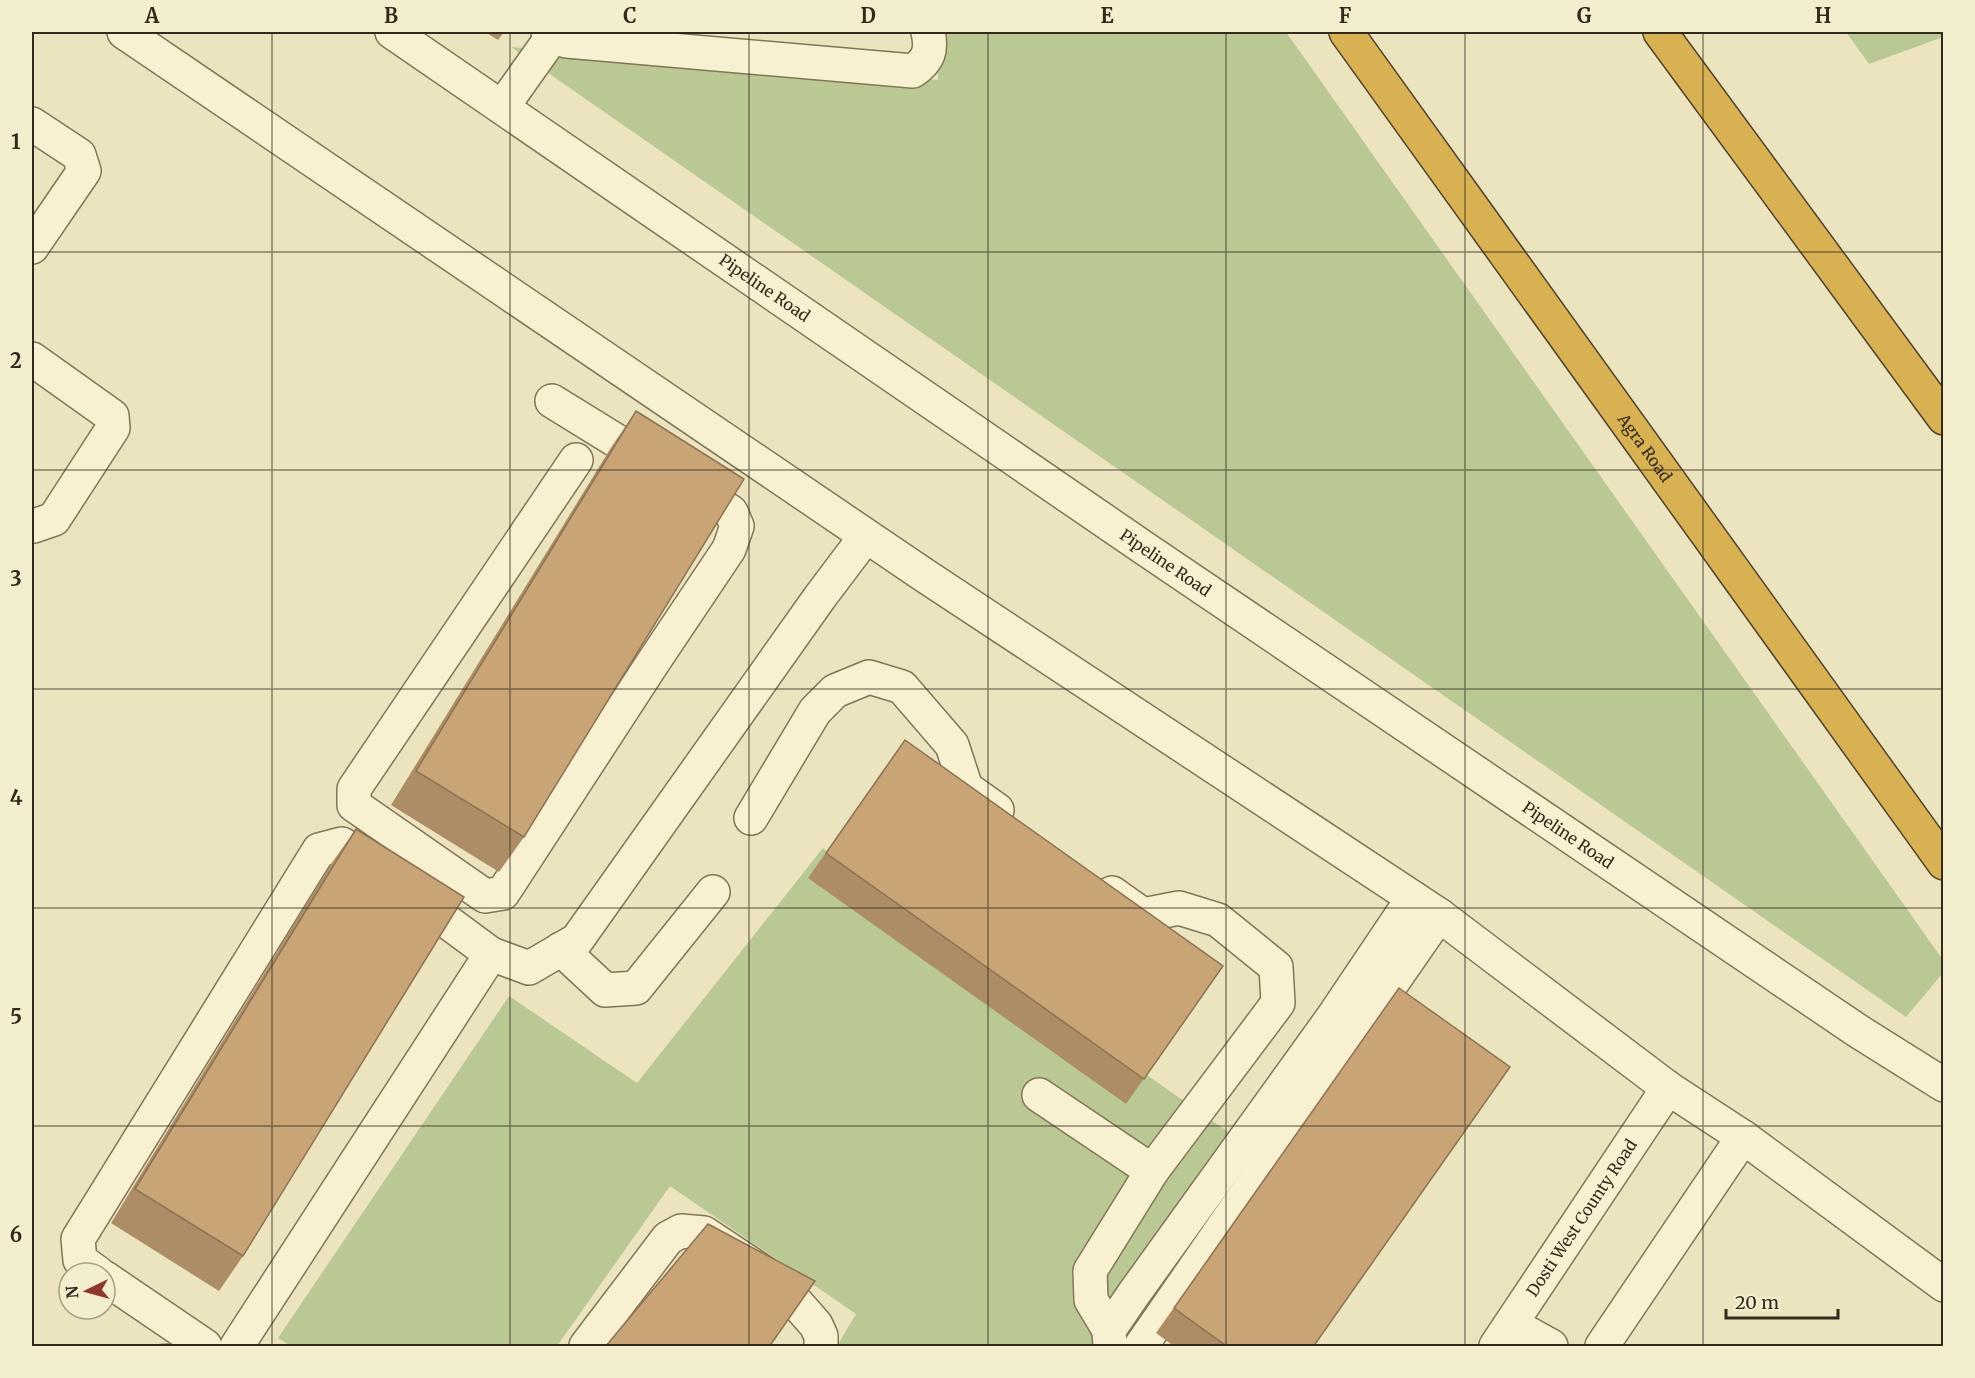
<svg xmlns="http://www.w3.org/2000/svg" width="1975" height="1378" font-family="Merriweather,serif">
<style>
.green{fill:#bac894}
.lines{fill:none;stroke-linecap:round;stroke-linejoin:round}
.minor-casing{stroke:#827558;stroke-width:36}
.highway-casing{stroke:#50422d;stroke-width:36}
.minor{stroke:#f7f1d1;stroke-width:33}
.highway{stroke:#d8b152;stroke-width:33}
.wall{fill:#ac8d65}
.building{fill:#c8a476;stroke:#8c7353;stroke-width:1.5}
.grid{fill:none;stroke:#332a1c;stroke-width:1.5;stroke-opacity:0.55}
.labels{text-anchor:middle;dominant-baseline:central;stroke-width:4.5;stroke-linejoin:round;paint-order:stroke}
.street-label{font-size:16px;fill:#332a1c;stroke:#f3eece}
.neatline{fill:none;stroke:#332a1c;stroke-width:2}
.grid-label{font-size:20px;text-anchor:middle;font-weight:bold;fill:#332a1c}
</style>
<rect width="100%" height="100%" fill="#ebe4bf"/>
<g class="green">
<polygon points="935,32 1286,32 1943,960 1943,973 1906,1017 511,47 938,80"/>
<polygon points="1846,32 1943,32 1943,37 1869,64"/>
<polygon points="823,848 1254,1150 1122,1346 837,1346 856,1314 670,1186 557,1346 291,1346 278,1338 509,996 637,1083"/>
</g>
<g class="lines">
<defs>
<g id="minor">
<polyline points="124,32 924,575 1439,915 1668,1088 1743,1137 1944,1285"/>
<path id="s1" d="M392 32 1144 548 1858 1031 1944 1085"/>
<path d="M548 32 552 37 567 41 913 71C929 60 932 50 928 32"/>
<polyline points="503,106 552,37"/>
<polyline points="32,124 79,155 84,171 32,247"/>
<polyline points="32,359 112,416 113,428 54,519 34,526 32,525"/>
<polyline points="552,401 654,464"/>
<polyline points="576,460 354,789 354,805 485,896 503,893 652,664 729,549 737,526 731,512 688,485"/>
<polyline points="751,818 815,711 835,691 869,677 902,687 952,745 966,788 997,810"/>
<polyline points="1112,893 1143,915 1179,908 1218,920 1276,967 1278,1003 1152,1171"/>
<polyline points="561,949 605,990 636,988 713,892"/>
<polyline points="491,954 529,968 577,940 820,597 866,536"/>
<polyline points="1039,1095 1152,1171 1090,1271 1091,1300 1109,1330"/>
<polyline points="98,1273 80,1260 78,1239 319,850 342,844 491,954 237,1346"/>
<polyline points="105,1278 205,1346"/>
<polyline points="1511,1324 1551,1346"/>
<polyline points="586,1346 668,1238 681,1231 704,1233 779,1283 816,1325 821,1336 821,1346"/>
<polyline points="1110,1346 1109,1330 1135,1292 1333,1017 1413,898"/>
<polyline points="1141,1346 1439,915"/>
<path id="s2" d="M1496 1346 1668 1088"/>
<polyline points="1602,1346 1743,1137"/>
</g>
<g id="highway">
<path id="s3" d="M1346 32 1944 863"/>
<polyline points="1660,32 1944,418"/>
</g>
</defs>
<use href="#minor" class="minor-casing"/>
<use href="#highway" class="highway-casing"/>
<use href="#minor" class="minor"/>
<use href="#highway" class="highway"/>
</g>
<g class="wall">
<polygon points="485,32 504,32 498,40"/>
<polygon points="636,411 524,837 499,872 391,805 612,446"/>
<polygon points="905,740 1223,966 1126,1104 808,878"/>
<polygon points="356,829 243,1256 219,1291 111,1223 331,864"/>
<polygon points="1399,988 1313,1347 1175,1347 1156,1333"/>
</g>
<g class="building">
<polygon points="636,411 744,479 524,837 416,771"/>
<polygon points="905,740 1223,966 1144,1079 826,853"/>
<polygon points="356,829 464,897 243,1256 135,1189"/>
<polygon points="1399,988 1510,1067 1313,1347 1228,1347 1174,1308"/>
<polygon points="708,1224 815,1281 769,1347 605,1347"/>
<polygon points="168,1344 168,1347 123,1347"/>
</g>
<path class="grid" d="M272 32V1346M510 32V1346M749 32V1346M988 32V1346M1226 32V1346M1465 32V1346M1703 32V1346M32 252H1944M32 470H1944M32 689H1944M32 908H1944M32 1126H1944"/>
<g class="labels">
<g class="street-label">
<text stroke="none"><textPath href="#s1" startOffset="452">Pipeline Road</textPath></text>
<text stroke="none"><textPath href="#s3" startOffset="512">Agra Road</textPath></text>
<text stroke="none"><textPath href="#s1" startOffset="938">Pipeline Road</textPath></text>
<text stroke="none"><textPath href="#s1" startOffset="1424">Pipeline Road</textPath></text>
<text stroke="none"><textPath href="#s2" startOffset="154">Dosti West County Road</textPath></text>
</g>
</g>
<rect width="1975" height="1378" fill="none" stroke="#f3eece" stroke-width="66"/>
<g transform="translate(87 1291) rotate(265)"><circle r="28" fill="#f3eece" stroke="#a6a087" stroke-width="1.5"/>
<path d="M0-4.5L10 22L0 15L-10 22Z" fill="#8e3a2b"/>
<text y="-9" font-size="16" font-weight="bold" text-anchor="middle" fill="#332a1c">N</text>
</g>
<path d="M1726 1309v9h112v-9" fill="none" stroke="#332a1c" stroke-width="3"/>
<text x="1735" y="1309" font-size="18" fill="#332a1c" stroke="#f3eece" stroke-width="4.5" paint-order="stroke">20 m</text>
<rect x="33" y="33" width="1909" height="1312" class="neatline"/>
<g class="grid-label">
<text x="152" y="23">A</text>
<text x="391" y="23">B</text>
<text x="630" y="23">C</text>
<text x="868" y="23">D</text>
<text x="1107" y="23">E</text>
<text x="1345" y="23">F</text>
<text x="1584" y="23">G</text>
<text x="1823" y="23">H</text>
<text x="16" y="149">1</text>
<text x="16" y="368">2</text>
<text x="16" y="586">3</text>
<text x="16" y="805">4</text>
<text x="16" y="1024">5</text>
<text x="16" y="1242">6</text>
</g>
</svg>
